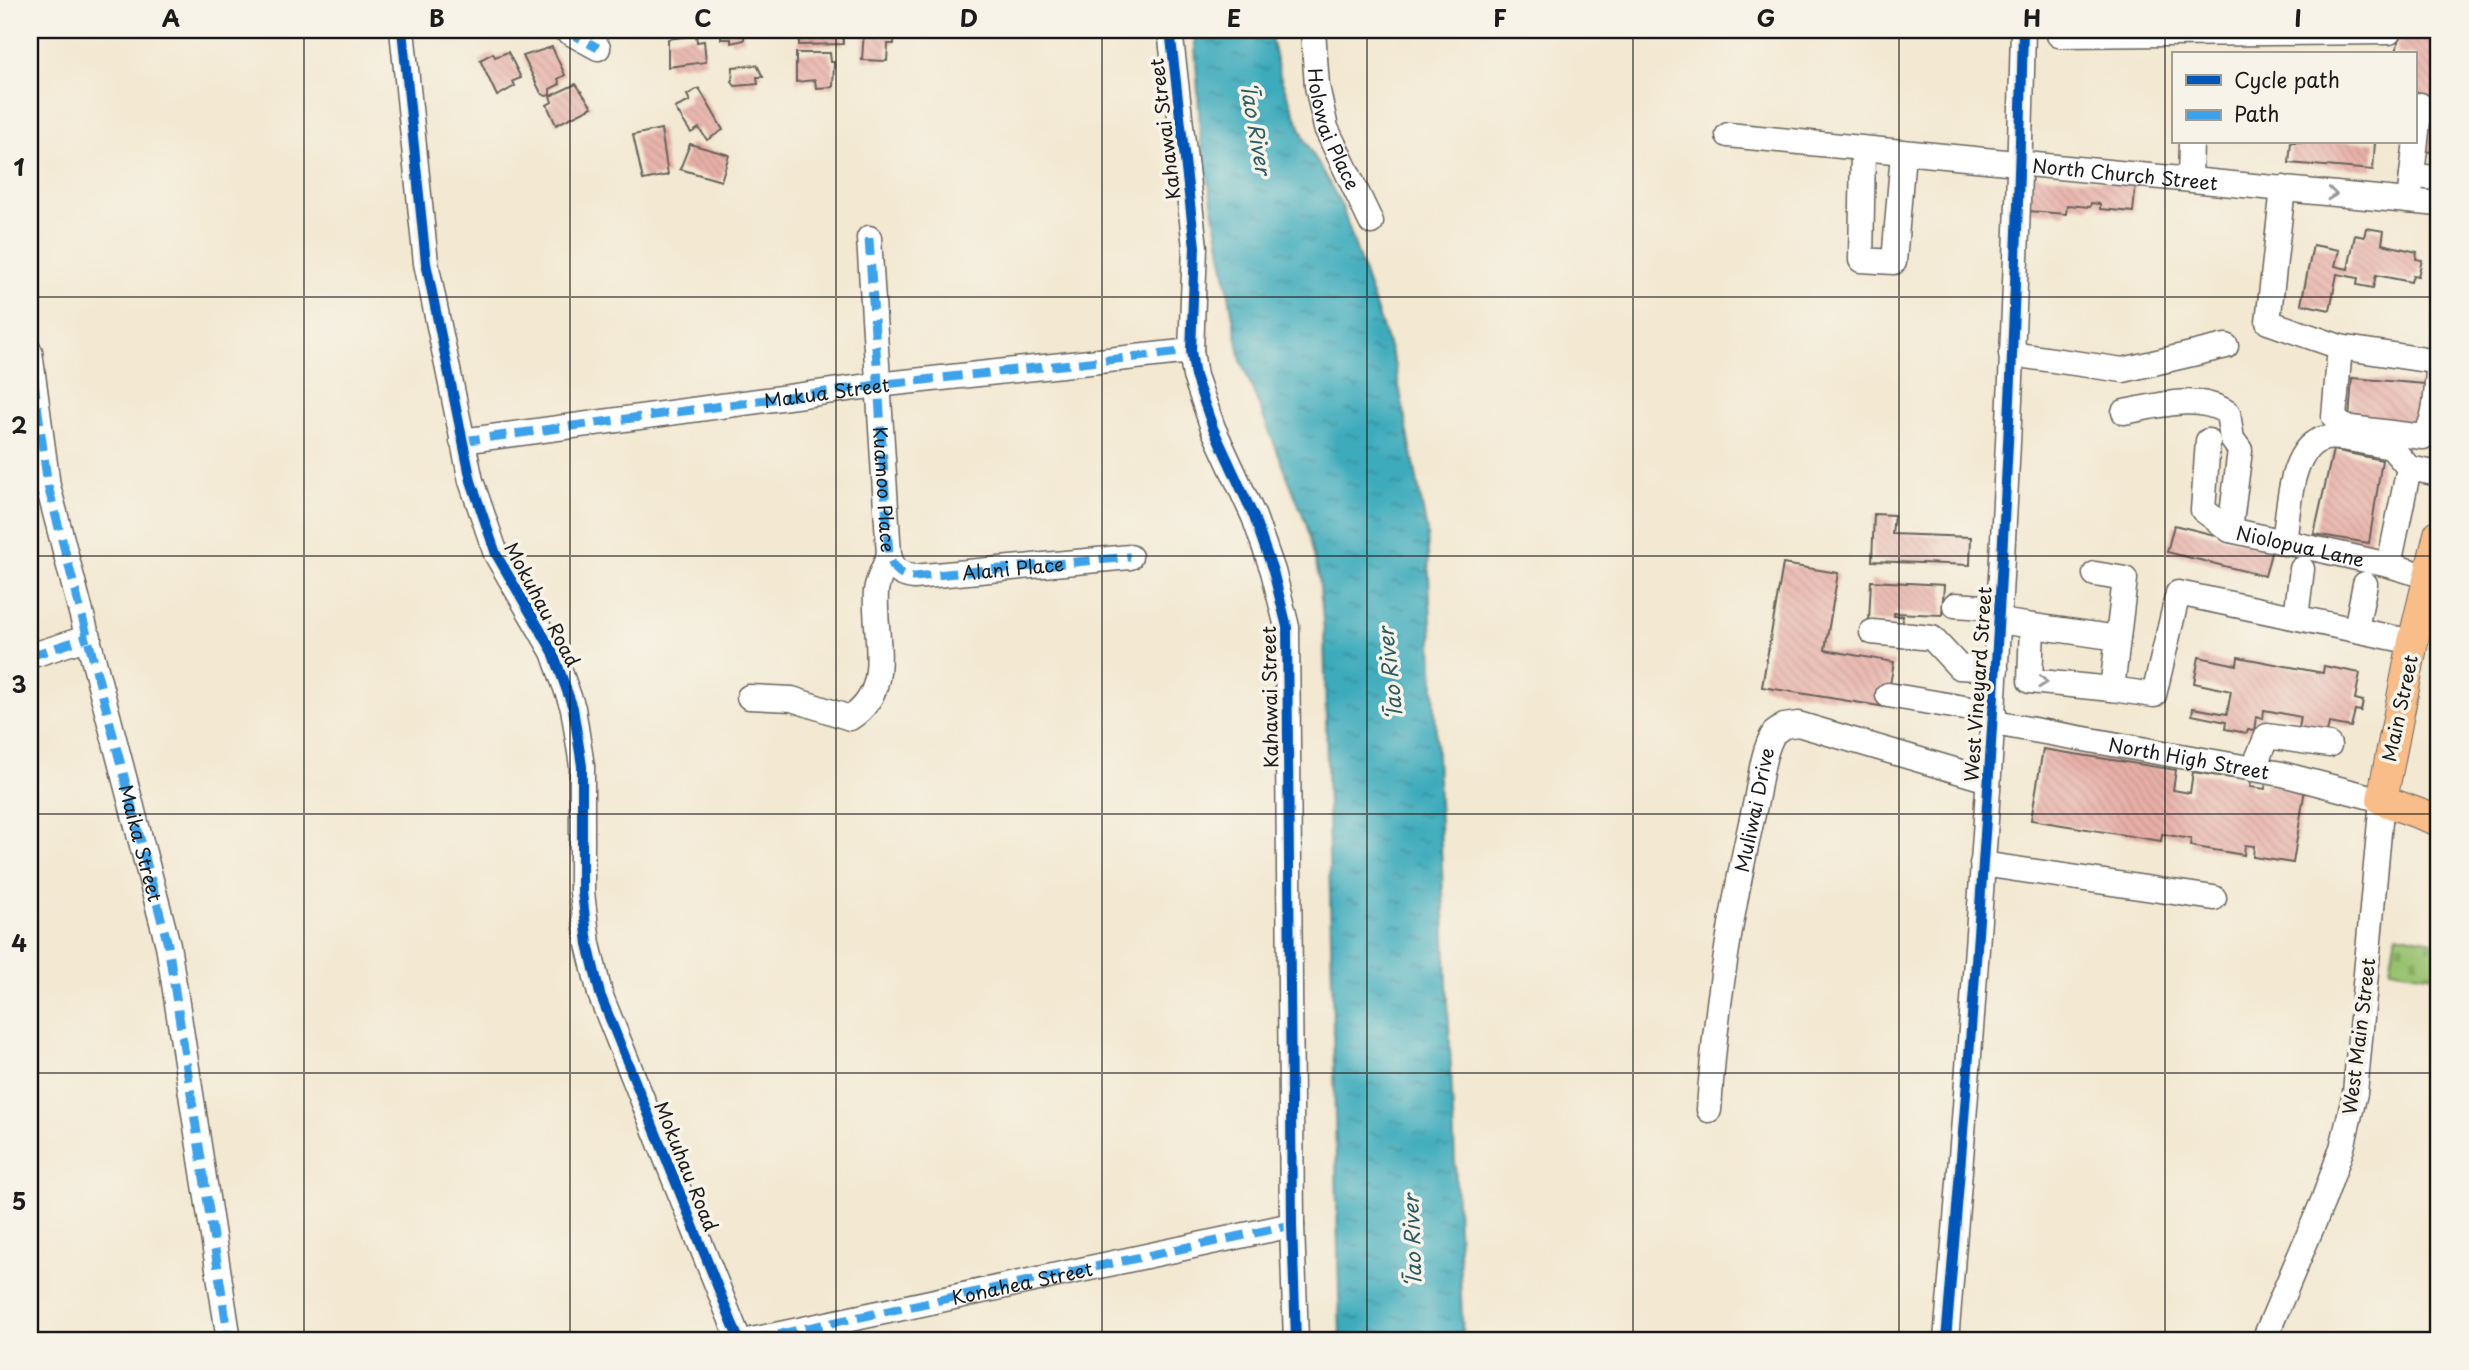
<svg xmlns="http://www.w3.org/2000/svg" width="2469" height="1370" font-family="'Playpen Sans',sans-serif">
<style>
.cemetery{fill:url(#cemetery-stones);stroke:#5a6e45;stroke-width:2}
.water{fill:url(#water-ripples);stroke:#2d646c;stroke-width:2}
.building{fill:url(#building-back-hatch)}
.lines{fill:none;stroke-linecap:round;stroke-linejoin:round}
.minor-casing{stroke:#67635b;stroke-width:27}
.major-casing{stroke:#67635b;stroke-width:32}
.minor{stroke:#fff;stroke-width:24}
.major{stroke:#f8bd88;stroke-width:30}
.quiet{stroke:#3da2ea;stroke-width:9;stroke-dasharray:18 9;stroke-linecap:butt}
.cycleway-casing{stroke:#f7f3e8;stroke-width:15}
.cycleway{stroke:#0057b8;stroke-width:10}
.oneway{stroke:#999}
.grid{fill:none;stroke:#1c1c1c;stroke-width:2;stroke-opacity:0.55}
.labels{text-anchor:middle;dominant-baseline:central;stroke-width:7;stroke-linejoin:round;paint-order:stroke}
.street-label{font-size:19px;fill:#1c1c1c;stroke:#f7f3e8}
.water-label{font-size:21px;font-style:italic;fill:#2b5c64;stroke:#f7f3e8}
.neatline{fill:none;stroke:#1c1c1c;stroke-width:2.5}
.grid-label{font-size:23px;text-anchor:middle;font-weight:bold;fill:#1c1c1c}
</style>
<defs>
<pattern id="cemetery-stones" width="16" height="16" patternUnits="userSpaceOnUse" patternTransform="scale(1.75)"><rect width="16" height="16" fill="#97c16e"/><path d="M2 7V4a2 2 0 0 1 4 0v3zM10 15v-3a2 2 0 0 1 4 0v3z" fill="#82a55f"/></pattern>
<pattern id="water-ripples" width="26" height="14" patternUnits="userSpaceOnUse" patternTransform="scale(1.75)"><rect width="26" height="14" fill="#3eabbc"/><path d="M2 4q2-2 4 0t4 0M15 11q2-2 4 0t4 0" fill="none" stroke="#338a98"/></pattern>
<pattern id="building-back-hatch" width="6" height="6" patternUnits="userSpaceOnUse" patternTransform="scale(1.75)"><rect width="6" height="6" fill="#e7afa7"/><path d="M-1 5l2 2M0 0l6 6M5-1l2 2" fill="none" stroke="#c6968f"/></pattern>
</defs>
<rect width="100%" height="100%" fill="#f7f3e8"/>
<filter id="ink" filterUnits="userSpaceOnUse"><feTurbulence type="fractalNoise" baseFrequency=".0143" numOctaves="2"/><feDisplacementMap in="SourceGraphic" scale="14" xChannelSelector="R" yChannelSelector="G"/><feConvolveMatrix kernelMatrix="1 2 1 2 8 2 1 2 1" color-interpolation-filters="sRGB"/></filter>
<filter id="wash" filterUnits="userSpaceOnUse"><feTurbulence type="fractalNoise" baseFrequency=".00686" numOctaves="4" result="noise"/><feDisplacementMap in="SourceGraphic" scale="28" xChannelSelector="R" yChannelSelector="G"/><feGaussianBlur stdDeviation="1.57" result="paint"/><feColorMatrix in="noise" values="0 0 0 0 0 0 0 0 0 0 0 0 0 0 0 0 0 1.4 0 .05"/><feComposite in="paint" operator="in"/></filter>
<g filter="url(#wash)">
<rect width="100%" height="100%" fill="#f3e8d1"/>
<polygon class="cemetery" points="2396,934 2439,942 2439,977 2390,969"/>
<polygon class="water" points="1194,30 1269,30 1280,76 1306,142 1341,204 1395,365 1427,531 1463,1340 1340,1340 1324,632 1319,577 1306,523 1241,361 1201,141"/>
<g id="blocks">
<g class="building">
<polygon points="721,30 744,30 744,40 731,43 731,39 721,39"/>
<polygon points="799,30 843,30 843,44 799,45"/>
<polygon points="864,30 895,31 894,44 888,44 887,61 862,60"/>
<polygon points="2400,30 2439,30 2439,154 2422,150 2434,99 2415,91 2415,54 2396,54"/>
<polygon points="696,35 697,42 704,41 706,62 668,67 668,39"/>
<polygon points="552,47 565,75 558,79 560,84 550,89 550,95 546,96 541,93 523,56"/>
<polygon points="508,52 521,78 513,81 515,86 497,96 480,60 493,53 495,57"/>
<polygon points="796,53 830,53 831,62 834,62 833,87 816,88 815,80 796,82"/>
<polygon points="757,65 763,77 757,77 758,84 735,86 732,82 733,67"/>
<polygon points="576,84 592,107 556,125 547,105 552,102 550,96"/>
<polygon points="699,88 723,130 707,140 699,128 691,133 675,108 690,101 687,95"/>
<polygon points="661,129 668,175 643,180 633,135"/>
<polygon points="2291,142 2375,142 2373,170 2289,163"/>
<polygon points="690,144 729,155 721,181 680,169"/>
<polygon points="2032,175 2136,183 2133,212 2100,209 2100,204 2091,203 2090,207 2067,205 2066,214 2028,211"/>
<polygon points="2366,228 2384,231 2382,244 2417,252 2416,259 2422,260 2418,276 2413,275 2411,282 2376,275 2373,288 2357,285 2358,278 2337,274 2330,310 2301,304 2313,245 2339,250 2335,266 2348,269 2355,235 2364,237"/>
<polygon points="2352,378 2425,384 2421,427 2349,420"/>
<polygon points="2333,450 2382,460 2369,543 2314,534"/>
<polygon points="1874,514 1894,515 1892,534 1971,537 1970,565 1872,561"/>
<polygon points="2174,525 2272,549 2265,576 2167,552"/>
<polygon points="1783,564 1838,573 1825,650 1894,662 1886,707 1762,687"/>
<polygon points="1871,581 1944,585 1942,615 1894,613 1894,616 1903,616 1902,623 1869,621"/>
<polygon points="2199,657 2237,665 2238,657 2323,673 2324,666 2360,673 2355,699 2363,701 2361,711 2355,710 2351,727 2329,723 2326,738 2298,733 2301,717 2264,710 2263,719 2256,717 2254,731 2248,730 2247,733 2225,729 2226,722 2192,715 2193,708 2227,714 2231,691 2194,683"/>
<polygon points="2043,749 2176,770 2173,790 2190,793 2193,772 2251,781 2250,787 2265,789 2266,782 2305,789 2293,863 2253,857 2254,846 2245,845 2244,855 2190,846 2191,839 2162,834 2161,841 2031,820"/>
</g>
</g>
</g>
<g filter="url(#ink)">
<use href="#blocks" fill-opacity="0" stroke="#67635b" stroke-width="2"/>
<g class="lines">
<defs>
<g id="minor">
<polyline points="402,30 426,263 471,481 496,554 553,652 573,708 582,766 582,892 588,944 600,994 739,1340"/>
<polyline points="565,30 598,48"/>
<polyline points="1170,30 1195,247 1191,351 1195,376 1213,428 1254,517 1273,571 1287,627 1292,1225 1296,1340"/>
<path id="s1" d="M1313 30 1317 86 1326 128 1371 222"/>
<polyline points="2059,30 2059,35 2389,32 2389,30"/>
<path id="s2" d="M1728 135 2439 204"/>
<polyline points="1863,150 1861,260 1894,262 1903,153"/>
<polyline points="2412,176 2439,178"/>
<polyline points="2190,179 2191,142"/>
<polyline points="2283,188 2268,322 2340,347 2439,362"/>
<polyline points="2409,201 2420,105"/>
<path id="s3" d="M869 238 889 555C892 568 900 576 914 577L1130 557"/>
<path d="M2340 347 2334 417 2343 427 2423 437C2438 420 2436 383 2439 362"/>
<path id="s4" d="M30 352 48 486 168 945 229 1340"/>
<polyline points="2011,354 2123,370 2226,346"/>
<path d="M2124 412C2158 406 2198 393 2228 413L2232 439 2240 450 2230 530"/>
<polyline points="462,441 877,385 1191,351"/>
<path id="s5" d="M2208 441 2203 510 2230 530 2389 565 2439 580"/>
<path d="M2284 543C2289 512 2288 445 2326 438 2340 435 2376 445 2391 447L2409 468"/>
<polyline points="2389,565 2409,468 2439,474"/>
<polyline points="2095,574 2125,579 2118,638"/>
<polyline points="1955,605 1999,608"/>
<polyline points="2296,617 2302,569"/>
<polyline points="1998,621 2118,638 2112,689 2030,681 2032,626"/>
<polyline points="2356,629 2365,584"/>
<polyline points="1872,632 1932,638 1959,667 1996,669"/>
<polyline points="30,656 89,637"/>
<polyline points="2112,689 2154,695 2178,593 2413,642"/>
<polyline points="1888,695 1994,713"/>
<path d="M749 697 792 699 850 718C895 690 873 635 876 591 877 580 885 566 889 555"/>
<path id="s6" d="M1994 723 2282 774 2382 800 2355 1093 2342 1148 2323 1201 2264 1340"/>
<polyline points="2253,769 2267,736 2329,745"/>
<polyline points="1982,864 2214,898"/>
<path id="s7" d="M1709 1110C1715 1007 1732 906 1755 805 1760 783 1762 752 1774 733L1784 726 1798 724 1988 780"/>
<polyline points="752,1340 1292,1225"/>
<path d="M1946 1340C1983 904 2013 467 2023 30"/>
</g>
<polyline id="major" points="2439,534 2413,642 2382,800 2439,821"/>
</defs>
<use href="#minor" class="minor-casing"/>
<use href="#major" class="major-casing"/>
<use href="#minor" class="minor"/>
<use href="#major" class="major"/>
<g class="quiet">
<polyline points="565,30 598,48"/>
<path d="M869 238 889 555C892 568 900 576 914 577L1130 557"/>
<polyline points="30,352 48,486 168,945 229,1340"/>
<path id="s8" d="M462 441 877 385 1191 351"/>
<polyline points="30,656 89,637"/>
<path id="s9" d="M752 1340 1292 1225"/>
</g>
<defs>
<g id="cycleway">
<polyline points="402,30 426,263 471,481 496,554 553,652 573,708 582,766 582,892 588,944 600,994 739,1340"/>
<polyline points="1170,30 1195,247 1191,351 1195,376 1213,428 1254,517 1273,571 1287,627 1292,1225 1296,1340"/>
<path d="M1946 1340C1983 904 2013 467 2023 30"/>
</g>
</defs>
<use href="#cycleway" class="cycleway-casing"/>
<use href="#cycleway" class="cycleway"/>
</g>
<defs><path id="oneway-chevron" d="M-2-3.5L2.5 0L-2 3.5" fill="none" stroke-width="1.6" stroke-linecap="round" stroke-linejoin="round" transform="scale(1.75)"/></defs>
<g class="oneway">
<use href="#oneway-chevron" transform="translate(2332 194) rotate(6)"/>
<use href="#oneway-chevron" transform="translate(2043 682) rotate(6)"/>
</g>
</g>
<path class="grid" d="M304 30V1340M570 30V1340M836 30V1340M1102 30V1340M1367 30V1340M1633 30V1340M1899 30V1340M2165 30V1340M30 297H2439M30 556H2439M30 814H2439M30 1073H2439"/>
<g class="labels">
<g class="street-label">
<text stroke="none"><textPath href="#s1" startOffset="102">Holowai Place</textPath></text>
<text transform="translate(1164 129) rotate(-97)">Kahawai Street</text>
<text stroke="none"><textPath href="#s2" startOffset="399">North Church Street</textPath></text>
<text stroke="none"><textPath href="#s8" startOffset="368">Makua Street</textPath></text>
<text stroke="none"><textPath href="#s3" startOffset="252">Kuamoo Place</textPath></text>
<text stroke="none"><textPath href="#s5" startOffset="175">Niolopua Lane</textPath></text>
<text stroke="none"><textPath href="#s3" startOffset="453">Alani Place</textPath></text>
<text transform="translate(543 604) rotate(62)">Mokuhau Road</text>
<text transform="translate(1977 684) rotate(-86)">West Vineyard Street</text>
<text transform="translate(1269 697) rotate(-91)">Kahawai Street</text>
<text transform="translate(2399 708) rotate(-78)">Main Street</text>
<text stroke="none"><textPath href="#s6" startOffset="198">North High Street</textPath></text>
<text stroke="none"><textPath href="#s7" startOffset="304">Muliwai Drive</textPath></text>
<text stroke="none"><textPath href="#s4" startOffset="504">Maika Street</textPath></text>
<text transform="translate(2358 1036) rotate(-83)">West Main Street</text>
<text transform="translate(687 1166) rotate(68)">Mokuhau Road</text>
<text stroke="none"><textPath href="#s9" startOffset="276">Konahea Street</textPath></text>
</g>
<g class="water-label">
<text transform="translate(1257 128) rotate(80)">ʻĪao River</text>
<text transform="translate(1389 674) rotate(-96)">ʻĪao River</text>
<text transform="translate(1411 1241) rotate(-92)">ʻĪao River</text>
</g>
</g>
<rect width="2469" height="1370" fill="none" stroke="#f7f3e8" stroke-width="77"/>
<rect x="2172" y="52" width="245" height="91" fill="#f7f3e8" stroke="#9f9d96" stroke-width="2"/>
<rect x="2186" y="75" width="35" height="10" fill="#0057b8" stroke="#9f9d96" stroke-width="2"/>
<text x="2234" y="88" font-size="21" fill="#1c1c1c">Cycle path</text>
<rect x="2186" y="110" width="35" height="10" fill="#3da2ea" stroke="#9f9d96" stroke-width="2"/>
<text x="2234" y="122" font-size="21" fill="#1c1c1c">Path</text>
<rect x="38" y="38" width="2392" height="1294" class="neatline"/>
<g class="grid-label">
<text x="171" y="27">A</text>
<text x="437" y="27">B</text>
<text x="703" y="27">C</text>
<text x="969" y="27">D</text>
<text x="1234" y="27">E</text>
<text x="1500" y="27">F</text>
<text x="1766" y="27">G</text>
<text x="2032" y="27">H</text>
<text x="2298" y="27">I</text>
<text x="19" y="176">1</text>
<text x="19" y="434">2</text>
<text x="19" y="693">3</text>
<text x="19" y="952">4</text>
<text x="19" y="1210">5</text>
</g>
</svg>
